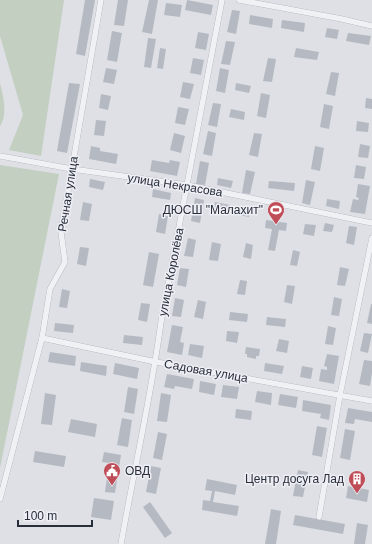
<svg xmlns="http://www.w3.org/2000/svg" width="372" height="544" font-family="Arial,sans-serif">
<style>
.green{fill:#c3cfc0}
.building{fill:#b5bac2}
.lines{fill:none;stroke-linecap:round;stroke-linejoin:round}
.minor-casing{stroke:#a4a7af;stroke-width:6}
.minor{stroke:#f0f1f5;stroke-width:5.5}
.labels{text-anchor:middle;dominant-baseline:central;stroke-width:3;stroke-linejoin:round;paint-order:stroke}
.street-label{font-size:12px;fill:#292e3b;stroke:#edeff4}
.poi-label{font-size:12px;fill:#292e3b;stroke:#edeff4;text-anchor:end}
</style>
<rect width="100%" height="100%" fill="#dee0e6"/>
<g class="green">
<polygon points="0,0 64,0 41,156 9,150 23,115 0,36"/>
<path d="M0 83C3 95 8 115 0 126Z"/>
<polygon points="0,165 59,174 0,468"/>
</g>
<g class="building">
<polygon points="85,0 95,0 85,56 76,54"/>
<polygon points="118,0 128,0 124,26 114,25"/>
<polygon points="149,0 158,0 152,34 142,32"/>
<polygon points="187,0 213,5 211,15 185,10"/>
<polygon points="166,3 182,5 180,17 164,15"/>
<polygon points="232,10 240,11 236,34 227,32"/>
<polygon points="250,15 273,19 272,28 249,24"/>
<polygon points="282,20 305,23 304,32 281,28"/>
<polygon points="327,28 339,30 337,39 325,37"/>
<polygon points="112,31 122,33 117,62 107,60"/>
<polygon points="198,32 209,34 206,50 195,48"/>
<polygon points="348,33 371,36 369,45 346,41"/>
<polygon points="148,38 156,39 151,68 144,67"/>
<polygon points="226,41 235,42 230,65 221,64"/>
<polygon points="160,48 166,49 163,69 157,68"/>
<polygon points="296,48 319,52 317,60 294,57"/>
<polygon points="193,58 204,60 201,75 190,73"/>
<polygon points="268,58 276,59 272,82 263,81"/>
<polygon points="106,68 117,70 114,84 103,82"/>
<polygon points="220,68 229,70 225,93 216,91"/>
<polygon points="331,72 339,73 335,96 326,94"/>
<polygon points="183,82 194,84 190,99 180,97"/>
<polygon points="69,83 80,84 67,153 57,151"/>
<polygon points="236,83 251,86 249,93 235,90"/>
<polygon points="261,93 270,95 266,118 257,116"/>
<polygon points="101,94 111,96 108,110 99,108"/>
<polygon points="366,98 372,99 372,109 365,108"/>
<polygon points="213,103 221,104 217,127 208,125"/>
<polygon points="324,104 333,106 329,129 320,127"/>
<polygon points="178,107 189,109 185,125 175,123"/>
<polygon points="231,109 245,112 244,120 229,117"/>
<polygon points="96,120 106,121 104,136 94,135"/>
<polygon points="357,121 369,123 368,132 356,131"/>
<polygon points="208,131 216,133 212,156 203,154"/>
<polygon points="174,133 185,136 181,153 170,150"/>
<polygon points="254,133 262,134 258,157 249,155"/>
<polygon points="360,144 370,146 368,158 358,157"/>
<polygon points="91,146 100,148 100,151 118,154 116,164 89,159"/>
<polygon points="315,146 324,148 320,171 311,169"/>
<polygon points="152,160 169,163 170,160 180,162 177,176 150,171"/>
<polygon points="200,161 209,163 205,185 196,184"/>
<polygon points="356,165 366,167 364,179 354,178"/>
<polygon points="246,170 255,172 250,194 242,193"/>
<polygon points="218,178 233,181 231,188 217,185"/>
<polygon points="90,179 105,182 103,190 89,187"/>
<polygon points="306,180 315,182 310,205 302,203"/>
<polygon points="269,181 295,183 294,191 268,188"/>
<polygon points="358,184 370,186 365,214 350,212 353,199 358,200 359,198 356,197"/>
<polygon points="153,189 171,193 170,200 152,197"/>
<polygon points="195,198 204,200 200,223 191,221"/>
<polygon points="327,199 340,201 339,209 326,206"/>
<polygon points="83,202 92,204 89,221 80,220"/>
<polygon points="215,202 230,205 229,212 214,209"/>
<polygon points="241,207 250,209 249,217 240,215"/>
<polygon points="159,214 168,216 165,234 156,232"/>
<polygon points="266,220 287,223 286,231 279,230 275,251 268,250 272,229 265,228"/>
<polygon points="325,223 334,225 332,232 323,231"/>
<polygon points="305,224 316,225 314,236 303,234"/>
<polygon points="349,226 357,227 354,245 346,243"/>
<polygon points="188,238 196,240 193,257 184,256"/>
<polygon points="212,242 221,244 218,261 209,260"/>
<polygon points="246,243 253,245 251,259 243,257"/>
<polygon points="80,247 89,248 86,266 77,264"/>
<polygon points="293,250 300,252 297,266 290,265"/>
<polygon points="149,252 159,254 153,287 143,285"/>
<polygon points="340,267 349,269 345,286 337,285"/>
<polygon points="180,268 189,269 186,287 177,285"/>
<polygon points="240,280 247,281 245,295 237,294"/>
<polygon points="287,285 295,286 292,304 284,302"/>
<polygon points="62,289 70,291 67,308 59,307"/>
<polygon points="334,297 342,299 339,316 331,315"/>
<polygon points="175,298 184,300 181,317 172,316"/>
<polygon points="198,300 206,302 203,319 194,317"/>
<polygon points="141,303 150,304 147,322 138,320"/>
<polygon points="371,304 372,304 372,324 367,323"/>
<polygon points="230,312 248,314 247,322 229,320"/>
<polygon points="267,317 286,319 285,327 266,325"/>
<polygon points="55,323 74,325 73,333 54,331"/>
<polygon points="172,325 183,327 180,342 184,343 182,355 167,352"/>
<polygon points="328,326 336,328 333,345 325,344"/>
<polygon points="227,331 239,332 237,343 226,341"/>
<polygon points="364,333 372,334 368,353 360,351"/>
<polygon points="124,335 143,337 142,345 123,343"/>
<polygon points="279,339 289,341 287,353 276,351"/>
<polygon points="190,344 204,346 202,358 188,355"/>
<polygon points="246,347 260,349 259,356 256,356 256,359 247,357 247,354 245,354"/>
<polygon points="50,352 76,356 75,366 48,362"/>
<polygon points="327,354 339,356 334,384 319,381 321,369 327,370 327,367 324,366"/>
<polygon points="364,360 372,361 372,373 370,386 359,384"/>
<polygon points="81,362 107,366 106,376 80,371"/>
<polygon points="115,363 139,368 137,379 113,374"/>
<polygon points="265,363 284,366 282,374 264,371"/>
<polygon points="302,366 313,368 311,379 300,377"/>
<polygon points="167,374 194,379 192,389 175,386 174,389 164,387"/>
<polygon points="200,381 216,384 214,395 199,392"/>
<polygon points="223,385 239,387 237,399 221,397"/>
<polygon points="128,387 138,389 134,414 124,412"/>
<polygon points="257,391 272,393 271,405 255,402"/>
<polygon points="45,393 56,395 52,425 41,424"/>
<polygon points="161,393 171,395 167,422 157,421"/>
<polygon points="280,394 298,397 296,408 278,405"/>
<polygon points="303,400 331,405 329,420 320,418 321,414 302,411"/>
<polygon points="348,408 372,412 372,422 355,419 354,424 345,423"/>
<polygon points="236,409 252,411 251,420 235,418"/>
<polygon points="122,418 132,420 128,447 117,445"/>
<polygon points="71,419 97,424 95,437 68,432"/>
<polygon points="317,426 327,428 322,457 312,455"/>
<polygon points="345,429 355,431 350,460 340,458"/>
<polygon points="158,432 167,434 162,460 153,458"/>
<polygon points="35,451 66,456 64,467 33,462"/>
<polygon points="104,452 121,455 115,493 105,492 109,463 102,462"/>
<polygon points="151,466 161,468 156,494 146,492"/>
<polygon points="298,470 308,472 303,497 293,496"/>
<polygon points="207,479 237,485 235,495 215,491 213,502 239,506 237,516 202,510 203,500 210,501 212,491 205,490"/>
<polygon points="348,486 369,490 367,502 346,498"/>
<polygon points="94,498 114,501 111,520 91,517"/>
<polygon points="150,502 172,533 165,538 143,507"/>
<polygon points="271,509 281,511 276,544 265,544"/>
<polygon points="295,515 345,524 343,534 293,525"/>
<polygon points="357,523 368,525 365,544 354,544"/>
</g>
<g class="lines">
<defs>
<g id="minor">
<polyline points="239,0 342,19 372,26"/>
<polyline points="0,156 72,169 187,185 372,223"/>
<polyline points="42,338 156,362 372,401"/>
<polyline points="0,499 42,338 50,289 65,262 61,232 101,0"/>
<polyline points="319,517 340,395 372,238"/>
<path d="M121 544C134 470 151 397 161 322L222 0"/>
</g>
</defs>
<use href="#minor" class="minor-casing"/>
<use href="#minor" class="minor"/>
</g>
<defs>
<symbol id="stadium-pin" viewBox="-11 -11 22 30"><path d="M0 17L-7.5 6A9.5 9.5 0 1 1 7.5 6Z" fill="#c04e59" stroke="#edeff4"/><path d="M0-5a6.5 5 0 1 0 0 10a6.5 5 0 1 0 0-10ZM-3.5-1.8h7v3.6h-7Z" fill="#fff"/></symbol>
<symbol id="civic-pin" viewBox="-11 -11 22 30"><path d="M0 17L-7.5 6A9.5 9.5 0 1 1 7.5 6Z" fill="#c04e59" stroke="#edeff4"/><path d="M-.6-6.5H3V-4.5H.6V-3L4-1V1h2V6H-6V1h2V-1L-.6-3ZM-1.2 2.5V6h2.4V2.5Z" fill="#fff"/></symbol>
<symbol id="building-pin" viewBox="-11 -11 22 30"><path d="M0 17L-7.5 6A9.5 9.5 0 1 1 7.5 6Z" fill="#c04e59" stroke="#edeff4"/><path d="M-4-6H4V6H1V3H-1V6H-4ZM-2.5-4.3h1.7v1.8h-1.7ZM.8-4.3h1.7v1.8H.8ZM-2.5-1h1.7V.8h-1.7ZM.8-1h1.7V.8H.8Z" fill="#fff"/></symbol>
</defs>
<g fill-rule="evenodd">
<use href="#stadium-pin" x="266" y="200" width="20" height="27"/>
<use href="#civic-pin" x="102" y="461" width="20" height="27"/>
<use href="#building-pin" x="347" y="469" width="20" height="27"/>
</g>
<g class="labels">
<g class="street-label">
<text transform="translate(175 185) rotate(9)">улица Некрасова</text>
<text transform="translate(68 194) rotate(-81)">Речная улица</text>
<text transform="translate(171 272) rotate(-79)">улица Королёва</text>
<text transform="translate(206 371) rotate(10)">Садовая улица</text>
</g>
<g class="poi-label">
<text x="263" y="210">ДЮСШ "Малахит"</text>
<text x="125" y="471" text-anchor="start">ОВД</text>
<text x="344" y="479">Центр досуга Лад</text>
</g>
</g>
<path d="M18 520v6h74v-6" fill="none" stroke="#292e3b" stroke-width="2"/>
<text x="24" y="520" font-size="12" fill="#292e3b" stroke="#edeff4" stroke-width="3" paint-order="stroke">100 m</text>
</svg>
